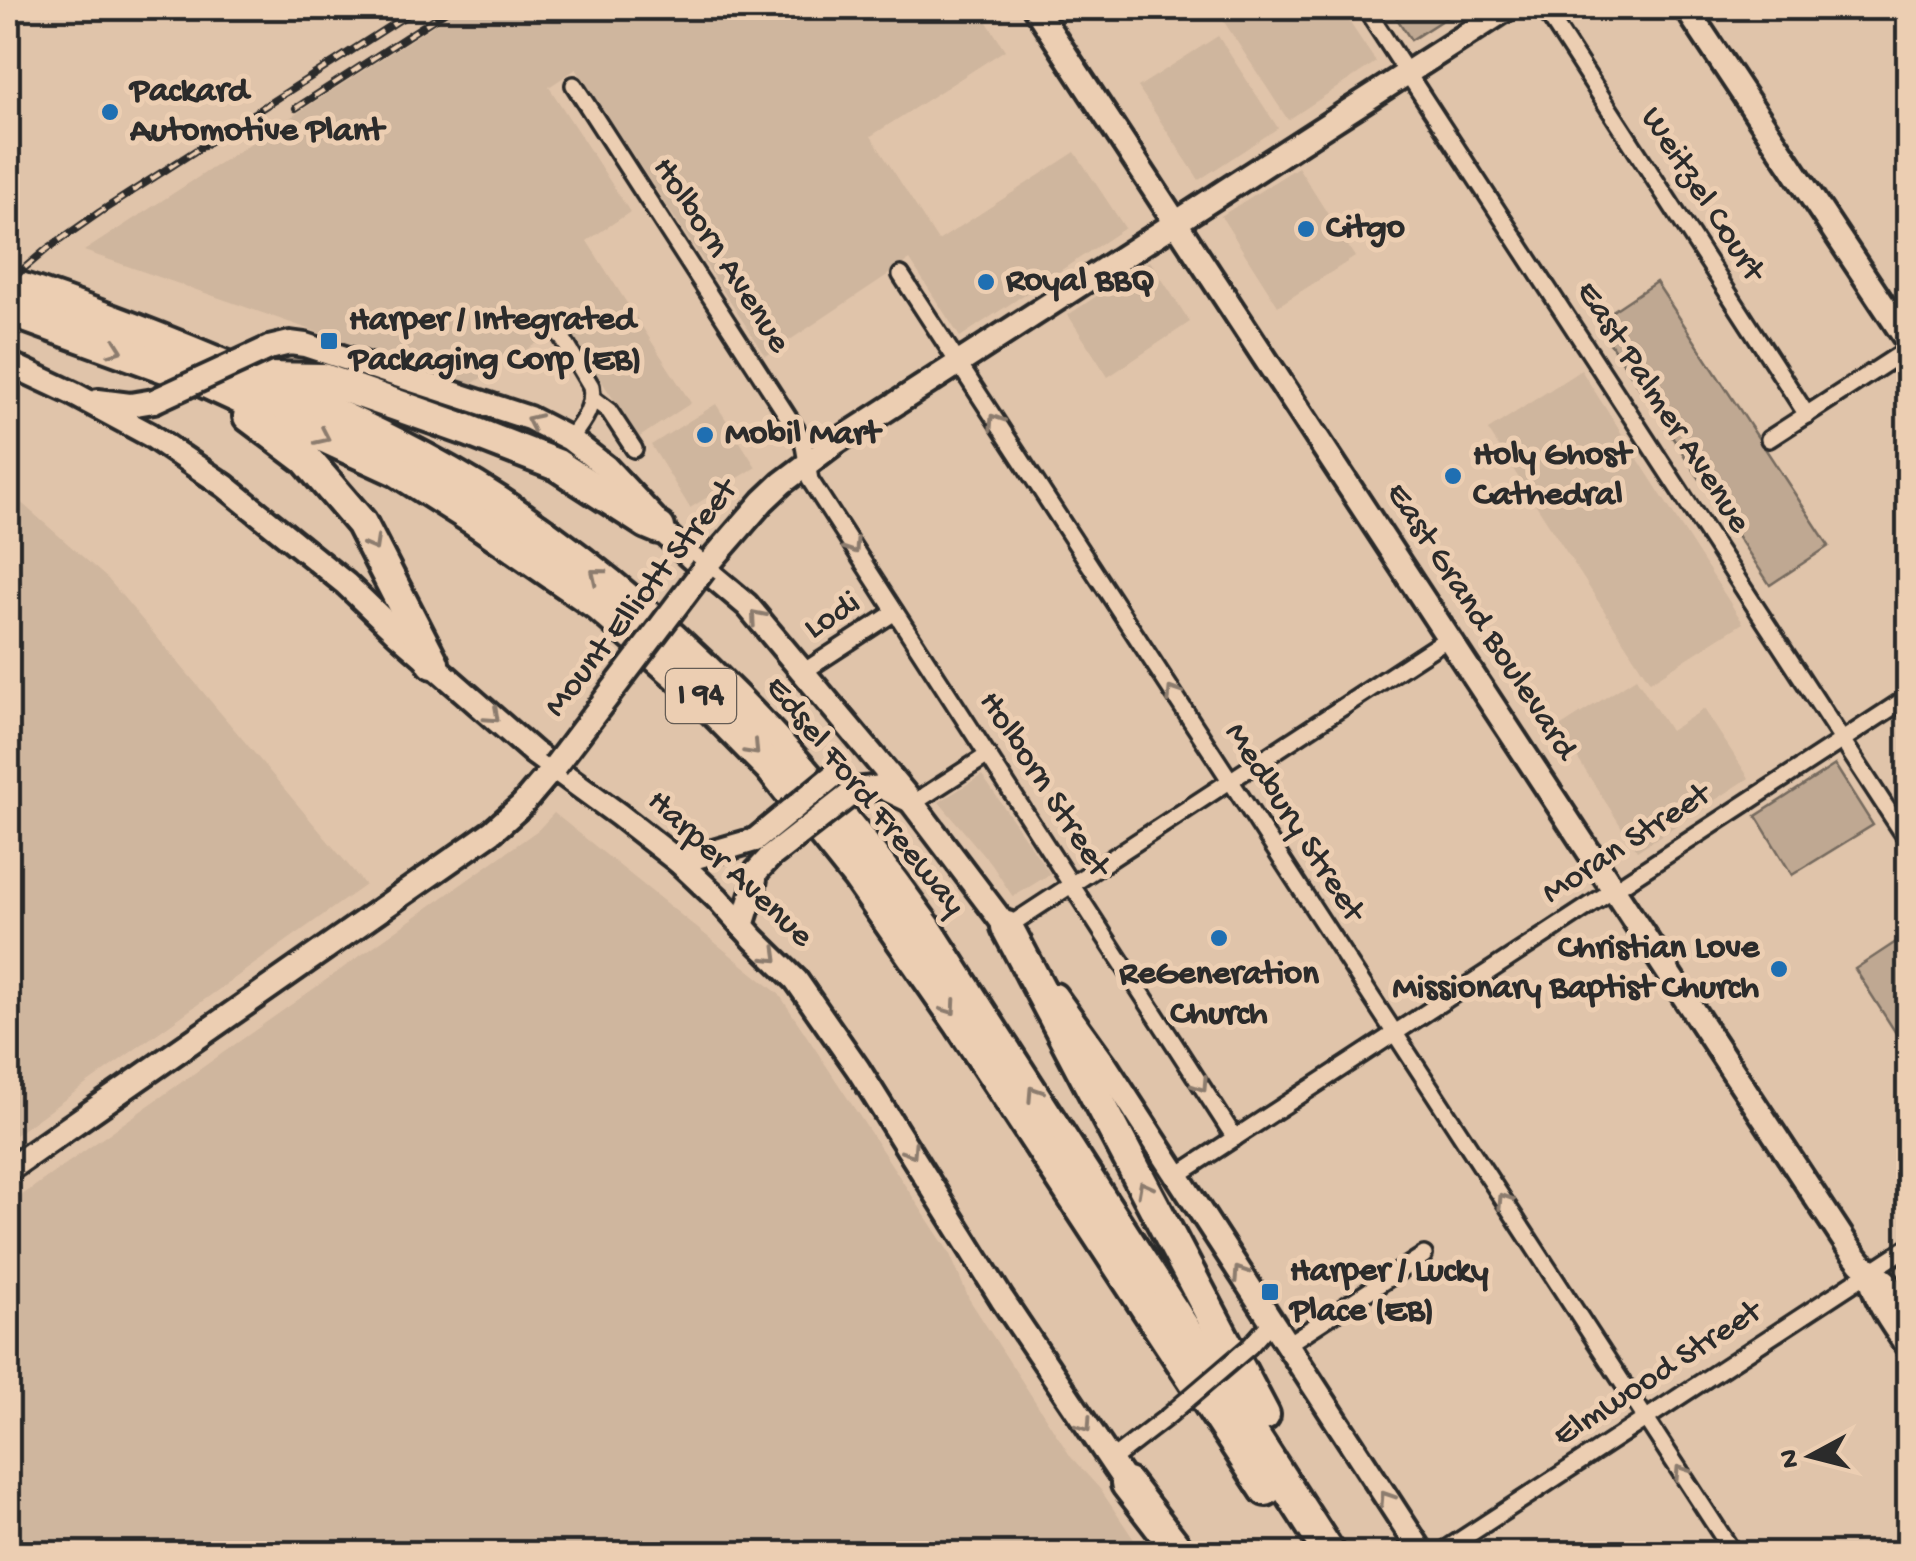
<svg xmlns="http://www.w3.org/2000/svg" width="1916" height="1561" font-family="'Gochi Hand',sans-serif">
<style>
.built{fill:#cfb69e}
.green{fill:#bfa892;stroke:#756a5e;stroke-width:2.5}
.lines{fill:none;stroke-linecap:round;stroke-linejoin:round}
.street-casing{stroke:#2b2b2b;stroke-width:22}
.secondary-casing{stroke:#2b2b2b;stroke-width:30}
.highway-casing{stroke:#2b2b2b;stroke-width:38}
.street{stroke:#ecceb2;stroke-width:15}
.secondary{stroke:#ecceb2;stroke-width:22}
.highway{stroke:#ecceb2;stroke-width:30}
.rail-casing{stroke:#2b2b2b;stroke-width:8}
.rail{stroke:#ecceb2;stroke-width:4;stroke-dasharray:11;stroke-linecap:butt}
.street-bridge-casing{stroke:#2b2b2b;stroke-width:22;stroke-linecap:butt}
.secondary-bridge-casing{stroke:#2b2b2b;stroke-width:30;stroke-linecap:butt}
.street-bridge{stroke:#ecceb2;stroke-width:15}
.secondary-bridge{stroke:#ecceb2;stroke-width:22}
.oneway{stroke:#8c7c6e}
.poi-dot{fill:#1f6fb2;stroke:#ecceb2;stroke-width:4}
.labels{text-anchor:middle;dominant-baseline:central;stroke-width:10;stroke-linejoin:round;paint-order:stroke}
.shield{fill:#ecceb2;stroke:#655c54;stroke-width:2.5}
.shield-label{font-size:32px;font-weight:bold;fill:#2b2b2b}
.poi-label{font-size:35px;font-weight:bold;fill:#2b2b2b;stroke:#ecceb2;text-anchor:start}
.street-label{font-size:35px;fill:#2b2b2b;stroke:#ecceb2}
</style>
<rect width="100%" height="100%" fill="#e0c4aa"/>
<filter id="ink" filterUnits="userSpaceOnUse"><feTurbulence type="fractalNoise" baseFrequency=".01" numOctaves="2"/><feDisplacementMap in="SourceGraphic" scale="20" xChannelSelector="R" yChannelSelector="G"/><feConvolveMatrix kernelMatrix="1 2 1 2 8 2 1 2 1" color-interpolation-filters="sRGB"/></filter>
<g filter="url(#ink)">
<g class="built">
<polygon points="460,8 978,8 1005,50 871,136 938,241 1075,152 1125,228 960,337 910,260 766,356 576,69 549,87 630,212 587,241 691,403 638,438 566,325 470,385 84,251"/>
<polygon points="1215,8 1340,8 1376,62 1288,120"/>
<polygon points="1218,36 1278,128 1199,180 1138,87"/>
<polygon points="1298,167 1355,257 1278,306 1221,216"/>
<polygon points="1150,261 1190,322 1108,377 1068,315"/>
<polygon points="1581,370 1743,623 1650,682 1488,430"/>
<polygon points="716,404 756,467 690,508 651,445"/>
<polygon points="8,491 108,579 365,885 8,1140"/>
<polygon points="1636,678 1670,731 1704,709 1749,778 1637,851 1558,728"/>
<polygon points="982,775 1050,874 1013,897 992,865 939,802"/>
<polygon points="554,813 779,994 949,1252 969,1299 1071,1457 1100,1489 1143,1553 8,1553 8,1205 538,830"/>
</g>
<g class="green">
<polygon points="1390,8 1461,8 1411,40"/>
<polygon points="1656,282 1829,546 1770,585 1596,322"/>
<polygon points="1835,765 1873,825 1792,875 1756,816"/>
<polygon points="1908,934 1908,1052 1855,969"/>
</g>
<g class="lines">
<defs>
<g id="street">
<polyline points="1365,8 1908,841"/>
<polyline points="1544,8 1807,415"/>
<polyline points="574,85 803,440 810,480 1235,1138"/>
<polyline points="901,275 1734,1554"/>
<path d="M554 324 591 386C595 407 582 423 570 439"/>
<polyline points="592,398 609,411 634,449"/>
<polyline points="1769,439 1908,349"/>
<polyline points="803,672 895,612"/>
<polyline points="912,804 988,755"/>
<polyline points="1007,927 1448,638"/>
<polyline points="1178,1175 1908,697"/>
<polyline points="1286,1345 1424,1255"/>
<polyline points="1250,1346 1272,1321"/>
<polyline points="1110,1461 1167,1417"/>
<polyline points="1439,1554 1908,1247"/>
</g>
<g id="secondary">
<polyline points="1035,8 1847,1245 1861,1263 1885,1281 1908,1307"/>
<polyline points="1686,8 1908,342"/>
<polyline points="269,348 290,343 305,345 529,418 570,439 606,467 654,518 659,528 690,557 747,605 910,800 1016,940"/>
<polyline points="8,363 74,394 150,435 225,486 346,584 398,634 534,753 619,815 679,862 718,899 754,939 796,980 858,1069 1002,1299 1134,1495"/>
<polyline points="98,401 130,405 154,401"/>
<polyline points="704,569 763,501 782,483 835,443 1508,8"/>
<polyline points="856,790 882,787 907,799"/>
<polyline points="679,862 755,840"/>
<polyline points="742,926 753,891 756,872 770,857"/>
<polyline points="1055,995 1106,1066 1423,1554"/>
<polyline points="8,1170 493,831 522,805 555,766"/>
<path d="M1870 1272C1874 1301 1892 1323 1908 1347"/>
</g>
<g id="highway">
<path d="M8 284C104 315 197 353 290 394 360 425 434 460 498 502 667 614 808 762 925 927L1330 1554"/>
<polyline points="8,310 203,381 398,471 472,518 598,605 687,683 770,767 858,877 961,1025 1266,1490"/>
<polyline points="265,378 323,379 467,430 557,465 647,523 659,528"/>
<polyline points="249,416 306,459 361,523 433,663"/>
<polyline points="1007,927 1264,1415"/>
<polyline points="1127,1484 1181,1554"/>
</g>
</defs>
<use href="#street" class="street-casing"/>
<use href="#secondary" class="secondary-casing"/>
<use href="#highway" class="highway-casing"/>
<use href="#street" class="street"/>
<use href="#secondary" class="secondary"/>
<use href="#highway" class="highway"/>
<defs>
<g id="rail">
<polyline points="296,108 451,8"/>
<polyline points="8,282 47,249 100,212 418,8"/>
</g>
</defs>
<use href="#rail" class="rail-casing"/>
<use href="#rail" class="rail"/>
<defs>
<polyline id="street-bridge" points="1167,1417 1250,1346"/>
<g id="secondary-bridge">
<polyline points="154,401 269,348"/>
<polyline points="555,766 704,569"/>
<polyline points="755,840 839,771"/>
<polyline points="770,857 856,790"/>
</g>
</defs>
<use href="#street-bridge" class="street-bridge-casing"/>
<use href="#secondary-bridge" class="secondary-bridge-casing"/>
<use href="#street-bridge" class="street-bridge"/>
<use href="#secondary-bridge" class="secondary-bridge"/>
</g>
<defs><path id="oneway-chevron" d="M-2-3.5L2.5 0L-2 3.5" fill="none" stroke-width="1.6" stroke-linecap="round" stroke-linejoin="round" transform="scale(2.5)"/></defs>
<g class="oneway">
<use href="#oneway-chevron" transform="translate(116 349) rotate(20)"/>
<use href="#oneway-chevron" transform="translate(533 421) rotate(-155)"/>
<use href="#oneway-chevron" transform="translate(995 421) rotate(-123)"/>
<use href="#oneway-chevron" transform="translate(323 437) rotate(25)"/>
<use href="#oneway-chevron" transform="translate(373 544) rotate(61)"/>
<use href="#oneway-chevron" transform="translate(853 547) rotate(57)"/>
<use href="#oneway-chevron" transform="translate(597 575) rotate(-141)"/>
<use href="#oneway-chevron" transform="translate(757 617) rotate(-131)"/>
<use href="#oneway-chevron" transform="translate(1173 693) rotate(-123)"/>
<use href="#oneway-chevron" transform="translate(493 716) rotate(42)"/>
<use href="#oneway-chevron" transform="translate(753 749) rotate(47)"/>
<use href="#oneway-chevron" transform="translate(772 956) rotate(44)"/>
<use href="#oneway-chevron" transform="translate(950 1008) rotate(55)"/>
<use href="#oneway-chevron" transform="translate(1201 1085) rotate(57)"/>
<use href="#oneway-chevron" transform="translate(1034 1093) rotate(-123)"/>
<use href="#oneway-chevron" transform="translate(911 1151) rotate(57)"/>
<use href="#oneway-chevron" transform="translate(1144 1188) rotate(-118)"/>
<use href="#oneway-chevron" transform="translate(1504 1200) rotate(-123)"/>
<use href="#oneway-chevron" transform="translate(1240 1273) rotate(-123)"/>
<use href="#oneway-chevron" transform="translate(1085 1425) rotate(56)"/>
<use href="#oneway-chevron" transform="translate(1681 1472) rotate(-123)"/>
<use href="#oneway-chevron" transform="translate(1386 1498) rotate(-123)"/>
</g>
</g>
<g class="poi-dot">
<circle cx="110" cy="112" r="10"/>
<circle cx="1306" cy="229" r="10"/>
<circle cx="986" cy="282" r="10"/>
<rect x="319" y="331" width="20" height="20" rx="5"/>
<circle cx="705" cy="435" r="10"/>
<circle cx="1453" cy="476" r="10"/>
<circle cx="1219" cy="938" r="10"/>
<circle cx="1779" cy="969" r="10"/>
<rect x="1260" y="1282" width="20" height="20" rx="5"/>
</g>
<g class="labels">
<rect class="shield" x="666" y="669" width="70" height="54" rx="8"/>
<g class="shield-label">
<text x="701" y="696">I 94</text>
</g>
<g class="poi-label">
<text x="130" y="92">Packard<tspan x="130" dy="40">Automotive Plant</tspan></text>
<text x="1326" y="229">Citgo</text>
<text x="1006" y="282">Royal BBQ</text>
<text x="349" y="321">Harper / Integrated<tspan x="349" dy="40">Packaging Corp (EB)</tspan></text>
<text x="725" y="435">Mobil Mart</text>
<text x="1473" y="456">Holy Ghost<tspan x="1473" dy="40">Cathedral</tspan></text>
<text x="1759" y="949" text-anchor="end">Christian Love<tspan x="1759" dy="40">Missionary Baptist Church</tspan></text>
<text x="1219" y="975" text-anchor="middle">ReGeneration<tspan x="1219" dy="40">Church</tspan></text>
<text x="1290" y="1272">Harper / Lucky<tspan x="1290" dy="40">Place (EB)</tspan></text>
</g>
<g class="street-label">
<text transform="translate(1701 195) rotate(57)">Weitzel Court</text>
<text transform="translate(720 256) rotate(57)">Holborn Avenue</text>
<text transform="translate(1662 408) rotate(57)">East Palmer Avenue</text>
<text transform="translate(642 599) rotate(-52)">Mount Elliott Street</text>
<text transform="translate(833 617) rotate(-33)">Lodi</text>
<text transform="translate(1480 622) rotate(57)">East Grand Boulevard</text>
<text transform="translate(1043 785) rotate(57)">Holborn Street</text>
<text transform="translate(864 797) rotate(51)">Edsel Ford Freeway</text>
<text transform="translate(1293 823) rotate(57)">Medbury Street</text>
<text transform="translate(1627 845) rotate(-33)">Moran Street</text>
<text transform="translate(729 870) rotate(43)">Harper Avenue</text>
<text transform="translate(1658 1375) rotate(-33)">Elmwood Street</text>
</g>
</g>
<rect width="1916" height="1561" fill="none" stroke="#ecceb2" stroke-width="40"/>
<rect x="20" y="20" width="1876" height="1521" fill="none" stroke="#2b2b2b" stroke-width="4" filter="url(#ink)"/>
<g transform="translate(1811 1456) rotate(263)" stroke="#ecceb2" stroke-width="8" paint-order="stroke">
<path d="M0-8L18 38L0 25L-18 38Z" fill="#2b2b2b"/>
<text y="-15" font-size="28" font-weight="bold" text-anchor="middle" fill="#2b2b2b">N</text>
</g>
</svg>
